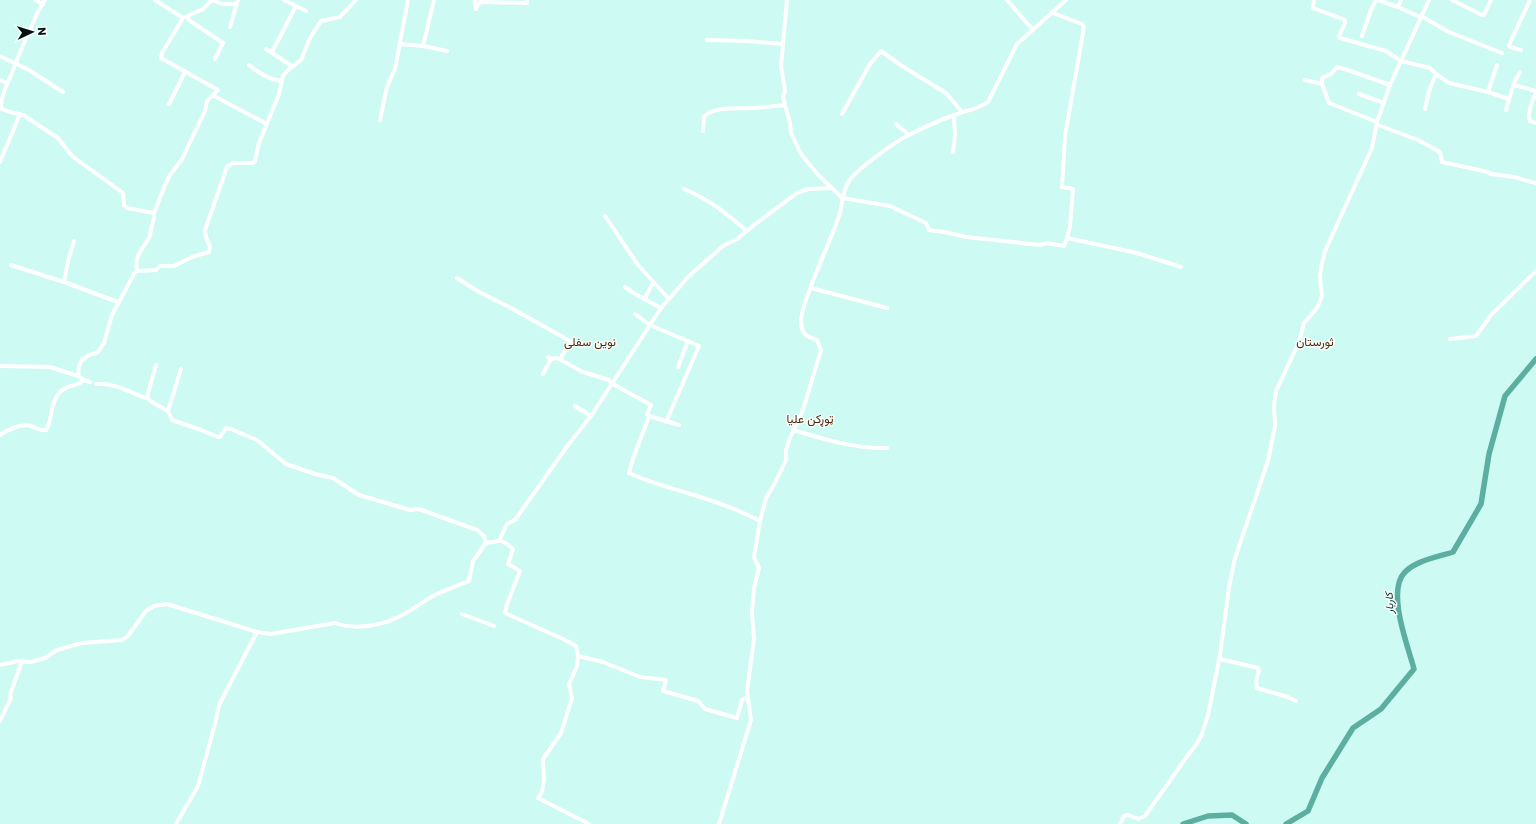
<svg xmlns="http://www.w3.org/2000/svg" width="1536" height="824" font-family="Poppins,Vazirmatn,sans-serif">
<style>
.lines{fill:none;stroke-linecap:round;stroke-linejoin:round}
.river{stroke:#5caea1;stroke-width:5.5}
.minor{stroke:#fff;stroke-width:4}
.labels{text-anchor:middle;dominant-baseline:central;stroke-width:3;stroke-linejoin:round;paint-order:stroke}
.water-label{font-size:11px;font-style:italic;fill:#08312c;stroke:#f6fffd}
.quarter-label{font-size:12px;fill:#562808;stroke:#f6fffd}
</style>
<rect width="100%" height="100%" fill="#cdfaf2"/>
<g class="lines">
<g class="river">
<polyline points="1183,824 1208,816 1232,815 1246,824"/>
<path d="M1286 824 1308 811 1322 778 1353 728 1381 709 1414 669C1408 646 1386 591 1405 572 1417 560 1438 557 1453 552L1481 504 1489 454 1505 396 1536 359"/>
</g>
<g class="minor">
<polyline points="35,0 43,4"/>
<polyline points="155,0 183,18"/>
<polyline points="284,0 306,11"/>
<polyline points="475,0 476,9"/>
<polyline points="787,0 781,66 785,91 783,97 790,123 791,133 801,154 818,175 832,188"/>
<polyline points="1007,0 1033,30"/>
<polyline points="1314,0 1313,8 1345,20 1345,23 1339,36 1340,38 1386,51 1401,61 1430,68 1436,74 1449,83 1488,92 1509,99"/>
<polyline points="1378,0 1398,7 1420,17"/>
<polyline points="1452,0 1482,15 1484,15 1491,0"/>
<polyline points="1398,7 1401,0"/>
<polyline points="476,9 480,2 527,3 527,0"/>
<polyline points="1053,13 1082,24 1084,27 1065,136 1062,187 1073,189 1070,226 1067,238"/>
<polyline points="1421,16 1449,32 1502,53"/>
<polyline points="188,17 188,19 193,23 223,43 215,59"/>
<polyline points="230,27 238,0"/>
<polyline points="1362,36 1371,10 1376,0"/>
<polyline points="707,40 748,41 782,44"/>
<polyline points="400,44 423,46 447,51"/>
<polyline points="423,46 434,0"/>
<polyline points="266,49 292,66"/>
<polyline points="1521,50 1510,47 1509,45 1530,0"/>
<polyline points="272,52 296,6"/>
<polyline points="0,56 29,70 63,92"/>
<path d="M249 65C259 73 268 79 281 81"/>
<polyline points="0,80 7,83"/>
<polyline points="1305,80 1322,84 1329,103 1377,122"/>
<polyline points="1322,84 1322,78 1331,74 1337,67 1345,69 1390,85"/>
<polyline points="1514,85 1536,91"/>
<polyline points="1488,92 1497,65"/>
<path d="M1536 92C1533 99 1527 115 1530 121L1536 123"/>
<polyline points="1359,94 1384,103"/>
<polyline points="214,96 267,124"/>
<polyline points="169,104 185,72"/>
<path d="M0 108 10 112 23 115 58 138 72 156 123 193 124 205 127 208 154 213C155 218 153 221 152 226 150 230 151 235 149 238 142 250 134 256 137 271"/>
<path d="M1 108C1 96 7 84 12 73 19 53 28 35 36 16 38 10 42 6 45 0"/>
<polyline points="1425,109 1429,91 1436,74"/>
<polyline points="1506,110 1514,83 1520,72"/>
<polyline points="842,114 870,64 881,51 902,66 946,93 962,112"/>
<polyline points="380,120 387,87 395,69 408,0"/>
<polyline points="896,124 909,135"/>
<polyline points="1378,125 1418,140 1440,152 1442,162 1488,172 1491,174 1514,177 1536,183"/>
<path d="M703 131 704 117C713 106 737 109 750 108 762 108 774 106 785 105"/>
<polyline points="953,152 955,135 954,116"/>
<polyline points="0,162 20,114"/>
<path d="M684 189C710 200 726 213 747 231"/>
<polyline points="154,213 165,185 170,175 182,159 205,111 207,101 218,90 161,58 162,53 183,18 203,9 212,0 222,4 236,4"/>
<polyline points="605,216 638,265 668,298"/>
<polyline points="11,265 64,282 118,302"/>
<polyline points="457,278 479,292 511,308 579,346"/>
<polyline points="64,282 68,261 74,241"/>
<polyline points="625,287 635,294 661,308"/>
<polyline points="811,288 887,308"/>
<polyline points="645,298 653,283"/>
<polyline points="635,314 650,325 699,346 666,422"/>
<polyline points="1450,339 1476,336 1491,315 1536,271"/>
<path d="M548 357 551 359 557 358 583 372 609 380 611 383 651 405 647 414 649 416C643 435 633 454 629 473 650 483 672 488 694 495 717 502 739 510 760 521"/>
<polyline points="560,360 570,341"/>
<polyline points="0,366 50,367 78,376 79,366 82,360 89,355 98,352 104,343 112,315 134,274 137,271 156,270 160,266 174,266 192,257 209,252 210,247 206,237 205,230 227,167 233,163 253,163 255,161 259,143 279,94 283,76 288,70 301,60 310,38 321,21 340,17 356,0"/>
<polyline points="678,367 688,341"/>
<polyline points="543,374 551,359"/>
<polyline points="78,376 84,380 90,382"/>
<path d="M96 384C112 382 130 392 145 398L147 397 150 401 168 411 172 420 201 430 218 437H220L226 428 231 429 257 440 286 464 315 474 333 478 359 495 410 510 419 509 477 530 484 536 486 543"/>
<polyline points="147,397 156,365"/>
<polyline points="575,406 591,416"/>
<polyline points="168,411 181,369"/>
<polyline points="649,416 679,425"/>
<path d="M793 430C823 439 856 449 887 448"/>
<path d="M0 435C7 430 22 423 31 426 37 428 39 431 46 430 53 420 49 405 59 393 66 384 78 387 84 380"/>
<polyline points="499,540 507,544 513,549 508,564 520,571 507,604 505,613 563,639 576,646 578,656 577,666 569,684 572,698 561,733 543,759 544,780 542,792 538,798 589,824"/>
<polyline points="462,614 494,626"/>
<polyline points="578,656 603,662 640,677 666,680 663,691 698,701 705,709 737,718 742,700 748,697"/>
<polyline points="1220,659 1258,668 1259,671 1256,681 1257,688 1288,697 1296,701"/>
<path d="M0 665 18 661 31 662 45 658 57 650 82 643 122 640 128 636 146 611 154 606 167 604 257 632 271 634 335 623C356 631 386 625 406 613 417 607 426 599 437 594 448 589 459 585 469 581L473 561 486 543 499 541 507 524 515 520 568 445 591 416 661 308 688 277 723 246 737 239 754 225 797 193 808 189 832 188 842 198 890 206 926 223 929 230 944 232 967 237 1040 245 1047 243 1064 246 1067 238 1137 253 1181 267"/>
<polyline points="0,721 11,698 10,695 22,661"/>
<polyline points="176,824 198,786 215,724 219,705 257,632"/>
<path d="M719 824 751 720 747 691 754 639 752 613 754 588 759 568 754 557 760 521 766 498 775 483 786 460V450L789 440 803 410 821 350 817 340C813 338 806 337 804 333 796 319 807 299 811 286 820 262 831 239 839 216 843 204 842 191 849 181 857 169 896 141 909 135 926 126 945 118 963 112 972 109 980 108 988 102L1017 44 1066 0"/>
<polyline points="1120,824 1124,816 1128,815 1138,819 1145,816 1188,755 1196,745 1202,734 1208,715 1220,655 1229,587 1235,558 1268,461 1275,426 1274,406 1276,391 1299,342 1304,323 1317,308 1320,301 1322,296 1320,277 1321,268 1325,251 1372,148 1377,122 1390,85 1429,0"/>
</g>
</g>
<g class="labels">
<g class="water-label">
<text transform="translate(1389 603) rotate(-92)">کاربار</text>
</g>
<g class="quarter-label">
<text x="590" y="341">نوین سفلى</text>
<text x="1315" y="341">ثورستان</text>
<text x="810" y="418">ټوړکن علیا</text>
</g>
</g>
<g transform="translate(32 32) rotate(86)" stroke="#f6fffd" stroke-width="3" paint-order="stroke">
<path d="M0-3L7 15L0 10L-7 15Z" fill="#031210"/>
<text y="-6" font-size="11" font-weight="bold" text-anchor="middle" fill="#031210">N</text>
</g>
</svg>
